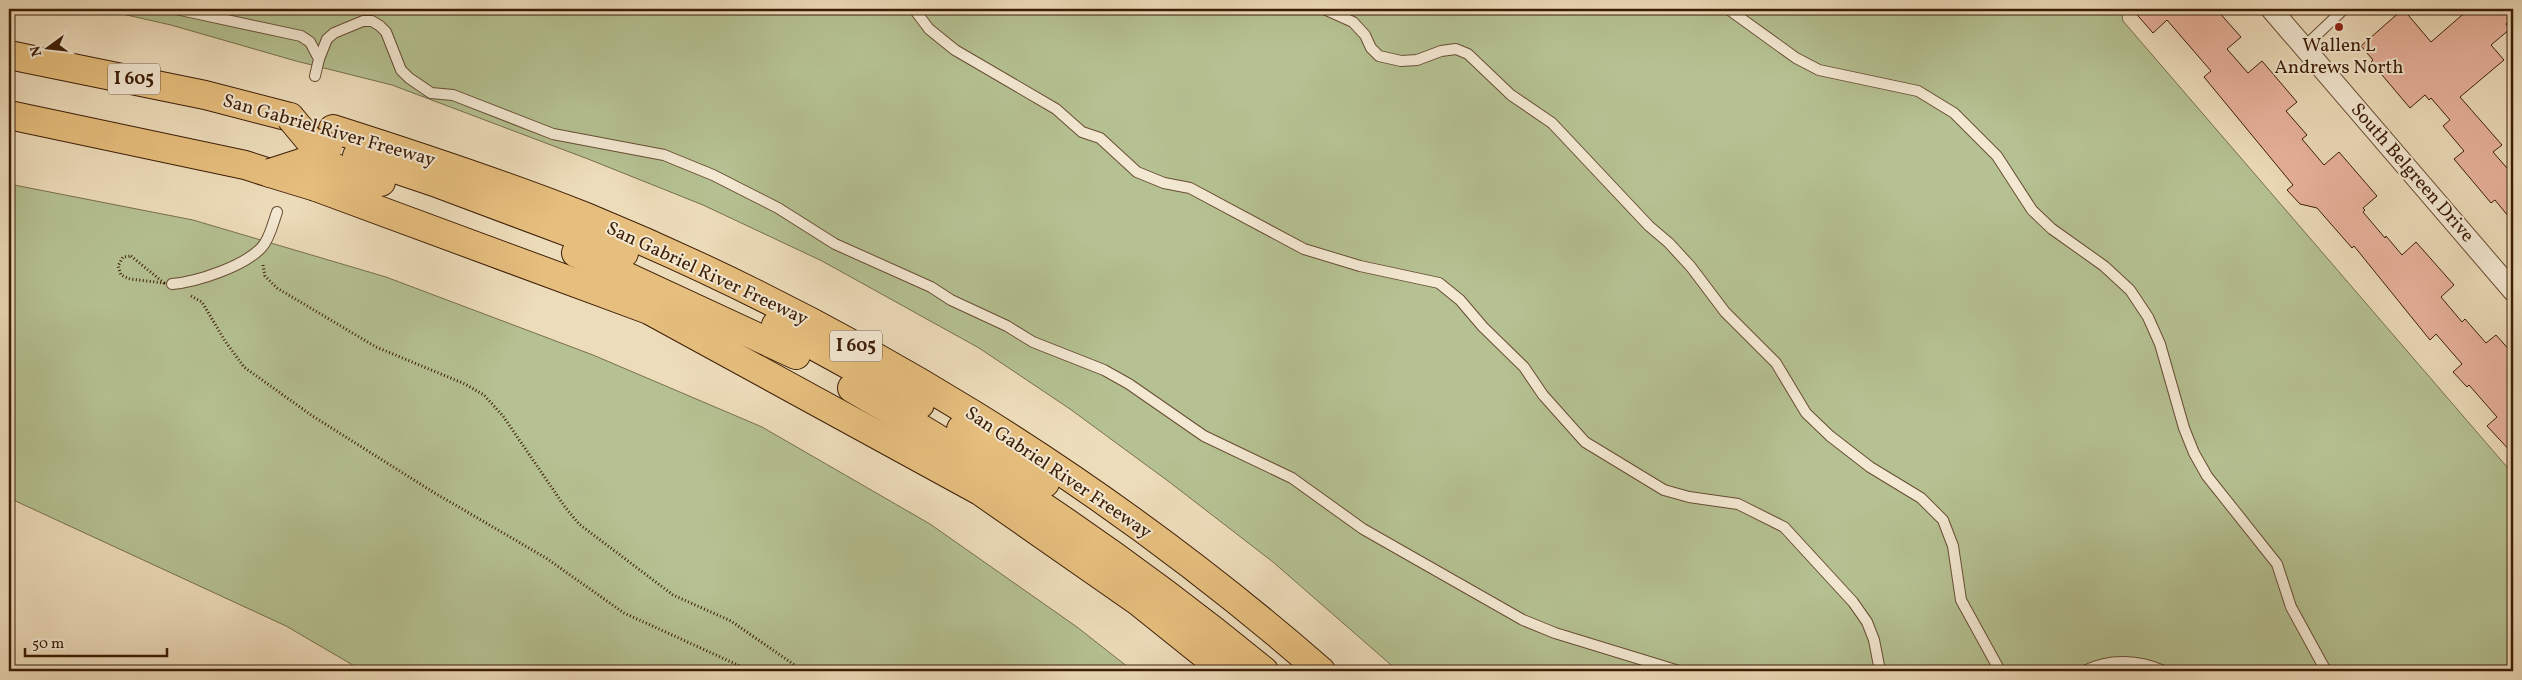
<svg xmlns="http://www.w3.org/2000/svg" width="2522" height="680" font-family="Vollkorn,serif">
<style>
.green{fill:#b5c192;stroke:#786f4c}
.building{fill:#e8b29c;stroke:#3c1d06}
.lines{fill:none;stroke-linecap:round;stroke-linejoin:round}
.lane-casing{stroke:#684d33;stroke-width:12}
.street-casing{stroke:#684d33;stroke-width:22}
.highway-casing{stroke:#3c1d06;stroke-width:30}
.path{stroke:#3c1d06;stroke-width:3;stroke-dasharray:1 2.5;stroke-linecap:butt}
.lane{stroke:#f3e8d2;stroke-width:10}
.street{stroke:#f3e8d2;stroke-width:20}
.highway{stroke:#e6be7d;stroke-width:28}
.highway-bridge-casing{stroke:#3c1d06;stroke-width:30;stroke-linecap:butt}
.highway-bridge{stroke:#e6be7d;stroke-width:28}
.poi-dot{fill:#8f2418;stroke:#f3e8d2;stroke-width:2}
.labels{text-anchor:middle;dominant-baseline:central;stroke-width:4;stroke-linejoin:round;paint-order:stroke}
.shield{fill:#f3e8d2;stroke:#735a43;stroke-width:1}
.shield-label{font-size:18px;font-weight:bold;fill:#3c1d06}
.poi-label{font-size:19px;fill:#3c1d06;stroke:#f3e8d2}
.street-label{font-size:19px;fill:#3c1d06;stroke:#f3e8d2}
</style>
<rect width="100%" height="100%" fill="#eddcba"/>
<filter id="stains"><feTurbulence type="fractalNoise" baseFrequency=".004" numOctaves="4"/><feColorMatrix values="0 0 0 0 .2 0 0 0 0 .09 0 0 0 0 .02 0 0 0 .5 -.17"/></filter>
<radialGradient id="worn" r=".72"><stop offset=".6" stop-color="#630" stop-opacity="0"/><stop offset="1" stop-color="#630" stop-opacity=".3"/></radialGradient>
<g class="green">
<polygon points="100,9 2121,9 2123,21 2513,474 2513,671 1398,671 1273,562 1168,481 1070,409 979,348 822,261 703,205 588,159 392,85 296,61 171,25"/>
<polygon points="9,184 193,220 386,277 593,355 762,427 930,524 1077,627 1133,671 363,671 286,626 9,498"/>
</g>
<g class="building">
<polygon points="2132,9 2216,9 2241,37 2227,49 2248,73 2262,61 2297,102 2286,111 2307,135 2302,139 2324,165 2339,152 2377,196 2363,208 2365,210 2363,212 2385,238 2386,236 2402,255 2416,242 2454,285 2441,297 2462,322 2465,319 2486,343 2496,335 2513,354 2513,454 2487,426 2497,417 2469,385 2467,387 2453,372 2462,364 2436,334 2430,340 2354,246 2352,248 2317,208 2300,204 2287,190 2293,185 2204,77 2211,71 2167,20 2153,33"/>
<polygon points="2403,9 2431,42 2469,9 2513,9 2513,18 2506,24 2510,29 2491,45 2504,60 2460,97 2502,145 2493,152 2513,175 2513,222 2495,200 2491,203 2454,159 2464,151 2443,126 2450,120 2431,98 2429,100 2425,95 2410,108 2371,62 2373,60 2361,46"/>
</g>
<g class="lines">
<defs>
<g id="lane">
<polyline points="176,9 301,36 310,42 319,59 315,76"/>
<polyline points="914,9 929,29 955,50 1056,109 1082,132 1100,138 1137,172 1164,183 1190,188 1304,249 1360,266 1439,283 1460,300 1483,327 1524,367 1543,395 1585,442 1664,490 1689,497 1738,504 1784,527 1853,602 1867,622 1874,640 1880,671"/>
<polyline points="1324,9 1353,22 1365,35 1371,48 1379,56 1401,61 1417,60 1441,51 1456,49 1468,54 1511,95 1552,123 1649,226 1669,243 1691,267 1725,312 1776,363 1806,413 1830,436 1870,467 1921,498 1943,520 1953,546 1961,600 2000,671"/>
<polyline points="1728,9 1796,58 1819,70 1918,91 1954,113 1997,156 2032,210 2052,229 2104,266 2130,290 2148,317 2160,344 2184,428 2194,453 2207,476 2277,564 2291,607 2326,671"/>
<polyline points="2304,47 2344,9"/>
<polyline points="319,59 327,39 334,33 363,21 372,21 380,26 386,32 401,70 409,78 431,93 453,95 553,134 664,155 713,175 778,208 835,244 931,287 951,300 1007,326 1033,342 1104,370 1129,384 1204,436 1292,478 1363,529 1523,620 1555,633 1679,671"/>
<path d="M172 284C197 282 245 266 262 247 270 238 273 223 277 212"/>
<path d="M2084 671C2110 658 2139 660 2164 671"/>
</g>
<polyline id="street" points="2271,9 2513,291"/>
<g id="highway">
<polyline points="9,55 205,95 290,117"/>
<polyline points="9,115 245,165 270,173"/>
<path d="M333 129C418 156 503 184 586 217 854 327 1103 481 1321 671"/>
<polyline points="357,156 434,182 624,253"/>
<polyline points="325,165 381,182"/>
<polyline points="316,187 649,310 980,491 1139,602 1225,671"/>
<polyline points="576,253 796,355"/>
<polyline points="776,325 920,404"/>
<path d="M852 388C997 471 1135 565 1264 671"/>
<polyline points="961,429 1045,483"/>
</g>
</defs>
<use href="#lane" class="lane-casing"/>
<use href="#street" class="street-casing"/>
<use href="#highway" class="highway-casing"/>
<g class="path">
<polygon points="131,256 164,283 130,279 121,275 118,266 123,257"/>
<polyline points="263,265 265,276 277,288 376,347 465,384 484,395 503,416 565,507 579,524 673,595 731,621 803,671"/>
<polyline points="191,296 202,302 225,341 244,367 311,415 433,492 546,558 624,613 751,671"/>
</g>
<use href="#lane" class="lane"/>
<use href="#street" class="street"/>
<use href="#highway" class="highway"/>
<defs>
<g id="highway-bridge">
<polyline points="290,117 310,141 328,147"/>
<polyline points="270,173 310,160 325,165"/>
<polyline points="270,173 316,187"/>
</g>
</defs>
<use href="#highway-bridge" class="highway-bridge-casing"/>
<use href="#highway-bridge" class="highway-bridge"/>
</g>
<circle class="poi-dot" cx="2339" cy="27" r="5"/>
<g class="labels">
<g class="shield">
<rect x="108" y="63.5" width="52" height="31" rx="4"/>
<rect x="830" y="330.5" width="52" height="31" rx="4"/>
</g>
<g class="shield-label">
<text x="134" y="79">I 605</text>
<text x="856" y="346">I 605</text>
</g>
<g class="poi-label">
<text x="2339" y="46">Wallen L<tspan x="2339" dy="22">Andrews North</tspan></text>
</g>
<g class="street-label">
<text transform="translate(329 131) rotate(16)">San Gabriel River Freeway</text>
<text transform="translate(2412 173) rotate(49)">South Belgreen Drive</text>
<text transform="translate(707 274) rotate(25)">San Gabriel River Freeway</text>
<text transform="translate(1058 473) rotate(34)">San Gabriel River Freeway</text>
</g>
</g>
<rect width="2522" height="680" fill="none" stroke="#eddcba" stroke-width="30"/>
<rect x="10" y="10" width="2502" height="660" fill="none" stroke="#3c1d06" stroke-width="2.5"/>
<rect x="15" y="15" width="2492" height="650" fill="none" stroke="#3c1d06"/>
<g transform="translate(48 48) rotate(255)" stroke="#f3e8d2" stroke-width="4" paint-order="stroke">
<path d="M0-4L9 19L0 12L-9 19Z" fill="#3c1d06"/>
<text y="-8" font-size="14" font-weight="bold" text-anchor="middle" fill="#3c1d06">N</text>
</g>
<path d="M25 648v8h142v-8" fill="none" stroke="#3c1d06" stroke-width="2.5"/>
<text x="32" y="648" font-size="15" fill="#3c1d06" stroke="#f3e8d2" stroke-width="4" paint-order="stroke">50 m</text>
<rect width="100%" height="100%" filter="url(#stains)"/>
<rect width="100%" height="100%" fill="url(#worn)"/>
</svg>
